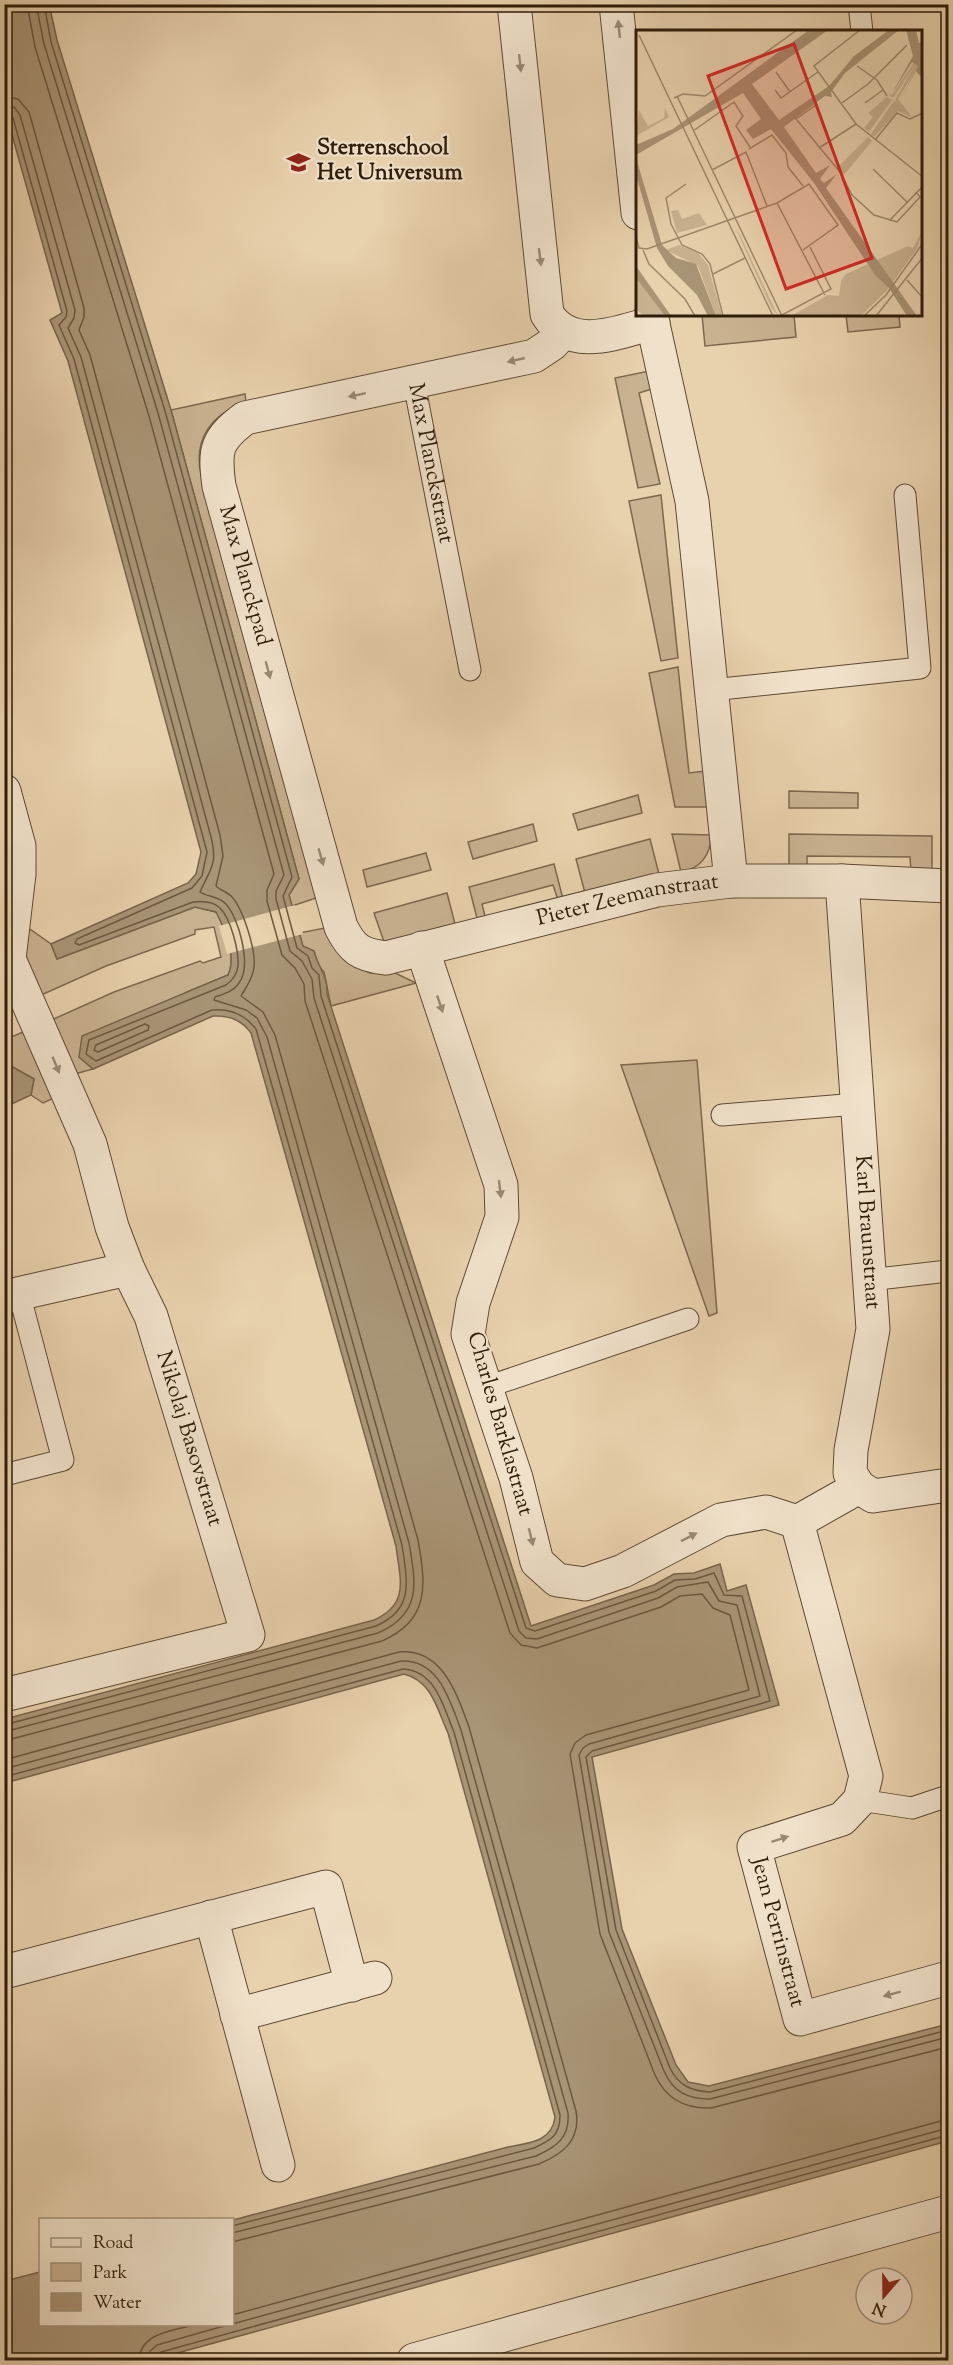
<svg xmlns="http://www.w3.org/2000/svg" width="953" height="2365" font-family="'Sorts Mill Goudy',serif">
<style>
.green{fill:#c9b291;stroke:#7c684e;stroke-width:1.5}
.water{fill:#a99476;stroke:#78644b;stroke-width:1.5}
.pier{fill:#e8d1ad}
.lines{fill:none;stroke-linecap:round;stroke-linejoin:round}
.shore{stroke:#6c5840;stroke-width:1.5}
.service-casing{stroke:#5d4a33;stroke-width:23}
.minor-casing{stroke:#5d4a33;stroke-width:35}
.service{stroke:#f0e1ca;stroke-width:21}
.minor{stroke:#f0e1ca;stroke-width:33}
.oneway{fill:#998974}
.labels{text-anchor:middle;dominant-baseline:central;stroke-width:4.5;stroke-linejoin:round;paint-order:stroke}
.poi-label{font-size:22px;font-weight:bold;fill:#2f1d0a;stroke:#f0e1ca;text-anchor:start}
.street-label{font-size:22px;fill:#2f1d0a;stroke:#f0e1ca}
.inset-road{fill:none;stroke:#9e896c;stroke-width:1.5}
.view{fill:#d62828;fill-opacity:0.15;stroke:#d62828;stroke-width:3}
.inset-edge{fill:none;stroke:#2f1d0a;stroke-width:3}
</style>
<rect width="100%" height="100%" fill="#e8d1ad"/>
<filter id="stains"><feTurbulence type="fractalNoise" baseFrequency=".00333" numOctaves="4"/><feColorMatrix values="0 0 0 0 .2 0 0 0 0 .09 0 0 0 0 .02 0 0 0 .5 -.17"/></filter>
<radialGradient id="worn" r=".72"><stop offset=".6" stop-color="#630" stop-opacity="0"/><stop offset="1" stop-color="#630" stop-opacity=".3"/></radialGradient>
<g class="green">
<polygon points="702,315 794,315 796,337 705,346"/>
<polygon points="846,315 899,315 900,327 848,332"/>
<polygon points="649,371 655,388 639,393 660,484 638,488 615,378"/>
<path d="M245 394 246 403C212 413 193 439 201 475L205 476 319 897 292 906 289 895 299 879 171 410Z"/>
<polygon points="661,495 678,658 661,661 629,501"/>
<polygon points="678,667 689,773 705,771 708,807 675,807 649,673"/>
<polygon points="789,791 858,793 858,808 789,808"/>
<polygon points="638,795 642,813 578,830 573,814"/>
<polygon points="533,824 537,841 473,859 468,842"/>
<path d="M672 834 711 835C711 855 700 869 681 872Z"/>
<polygon points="789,834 932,836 932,871 911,871 910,857 807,856 807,870 789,869"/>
<polygon points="650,839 659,874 585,893 576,859"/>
<polygon points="426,853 431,870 367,887 363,870"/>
<polygon points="554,864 563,899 558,900 553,885 482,904 486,920 478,922 469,887"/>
<polygon points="447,893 456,928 384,942 374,913"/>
<path d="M195 907 216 912C225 929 237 956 228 975L187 992 79 1057 93 1069 71 1075 47 1022 114 992 200 961 203 963 221 957 214 927 195 930V934L106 966 39 996 22 959 24 925 51 944 57 959Z"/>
<polygon points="330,927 346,961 354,966 370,973 393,972 416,983 331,1006 324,972 318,965 314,951 303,947 299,933"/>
<polygon points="28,1030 56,1097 43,1103 31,1095 34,1079 9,1065 5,1067 4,1040"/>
<polygon points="697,1060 717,1313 709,1316 621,1065"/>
</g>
<g class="water">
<path d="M49 4 57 40 171 410 299 879 289 895 303 946 314 951C318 967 328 976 327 994L531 1626 654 1585 674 1574 694 1573 720 1564 727 1591 746 1585 779 1705 592 1757 622 1929 676 2065 688 2082 709 2086 948 2024V2141L152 2360H5V2281L40 2272V2324H232L233 2220 508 2147C529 2143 552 2142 555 2117L448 1733C437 1709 432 1681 404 1674L5 1783V1719L374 1620C410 1604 400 1579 396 1546L251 1033C242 1020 229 1015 213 1016L93 1069 79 1057 82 1036 228 975C237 956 225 929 216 912L195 907 57 959 51 944 188 883 196 874 201 852 68 361 50 320 62 313 5 110V5Z"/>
<polygon points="9,1065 34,1079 31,1095 5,1107 5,1067"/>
</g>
<polygon class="pier" points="295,905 303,934 227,954 219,926"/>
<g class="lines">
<g class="shore">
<path d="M27 4 35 47 149 416 274 874 267 890V901L282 955 295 968 304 984 305 1001 510 1633 521 1645 537 1648 661 1607 680 1596 702 1594 713 1608 730 1615 749 1690 586 1735 575 1743 570 1754 600 1934 655 2075C666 2099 685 2109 711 2108L948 2047"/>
<path d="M36 4 44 44 158 413 284 875 276 891V899L290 951 302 961 312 979 314 998 519 1631 526 1638 537 1639 658 1598 677 1587 708 1582 719 1601 737 1605 760 1696 589 1744 583 1748 579 1755 609 1932 664 2071C673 2092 688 2099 710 2099L948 2037"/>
<path d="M44 4 51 42 165 411 292 877 283 896 297 948 308 956 312 968 319 975 321 996 526 1628 535 1631 656 1591 675 1580 695 1579 714 1573 724 1595 742 1596 770 1701 592 1751 586 1757 616 1930 670 2068C678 2085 691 2091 710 2092L948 2030"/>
<path d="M4 96 18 99 29 112 84 308V317L79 330 90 355 220 835 223 856 216 886C220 890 227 892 231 896 243 908 256 950 254 967 253 979 246 987 241 996L263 1012 275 1035 418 1540C426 1585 430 1620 382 1641L4 1741"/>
<path d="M4 105 14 107 20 115 75 310 74 318 68 328 81 357 211 837C218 865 210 869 200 892 207 897 218 896 225 903 239 917 252 966 239 983 234 991 224 994 215 997L214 1000 246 1010 257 1018 267 1037 409 1543C416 1583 422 1614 378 1633L4 1732"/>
<path d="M4 113 13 118 67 311 66 317 59 325 74 359 207 852 202 876 192 888 77 939 75 943 79 945 193 902C202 901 213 901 220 908 231 919 239 951 238 966 237 975 233 980 226 985L89 1040 86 1054 96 1061 212 1010C230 1008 245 1015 256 1029L402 1545C407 1581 415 1609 376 1626L4 1725"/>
<polygon points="145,1024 149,1026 148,1030 98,1052 94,1050 96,1045"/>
<path d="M4 1760 399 1652C443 1648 457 1695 469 1727L576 2111C581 2140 563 2154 539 2164L232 2242"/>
<path d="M4 1769 401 1661C439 1659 450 1701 461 1730L568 2113C570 2138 556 2147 536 2156L232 2233"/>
<path d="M4 1777 403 1669C436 1671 443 1706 454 1732L560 2115C560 2136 551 2140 534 2148L232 2226"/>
<polyline points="232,2315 948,2119"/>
<polyline points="232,2324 948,2128"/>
<path d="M139 2360C140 2332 176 2330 198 2324"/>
<polyline points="148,2360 150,2351 157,2345 231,2324"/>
<polyline points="155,2360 161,2352 948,2135"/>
</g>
<defs>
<g id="service">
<polyline points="859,4 862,32"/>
<path id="s1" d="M414 383 470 670"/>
<polyline points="712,690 920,668 905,495"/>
<polyline points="722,1115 857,1104"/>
<polyline points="869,1280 948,1271"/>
<polyline points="487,1387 688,1319"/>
<polyline points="4,1475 63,1460 19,1293"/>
<polyline points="860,1800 912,1808 948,1796"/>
</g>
<g id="minor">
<path d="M514 4 547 314C571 353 618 332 653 323"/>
<polyline points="616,4 638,213"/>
<polyline points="651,315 692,501 731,881"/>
<path id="s2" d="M564 331 552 344 534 356 245 418C216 440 214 449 219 486L341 927C352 949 360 955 386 958L657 890 731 881H842L948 886"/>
<path id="s3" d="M4 791 19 846V874L9 959 90 1144 112 1227 128 1269 151 1316 248 1635 4 1695"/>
<path id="s4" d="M842 881 873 1329 851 1450 850 1473 859 1487 873 1496 948 1485"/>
<polyline points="422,948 501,1185 502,1217 473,1303 468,1334 516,1478 537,1562 557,1580 585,1584 623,1571 721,1520 766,1512 797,1522 859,1487"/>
<polyline points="4,1297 128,1269"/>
<path id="s5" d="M797 1522 866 1776 860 1800 842 1819 754 1847 800 2019 948 1978"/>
<polyline points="211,1917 278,2165"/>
<polyline points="4,1972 326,1887 352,1985"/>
<polyline points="237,2015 375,1978"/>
<polyline points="414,2360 948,2212"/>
</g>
</defs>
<use href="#service" class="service-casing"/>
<use href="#minor" class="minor-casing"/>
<use href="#service" class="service"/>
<use href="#minor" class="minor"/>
</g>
<defs><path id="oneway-solid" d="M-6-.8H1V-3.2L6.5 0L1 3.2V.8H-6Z" transform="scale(1.5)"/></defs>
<g class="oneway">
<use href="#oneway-solid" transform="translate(619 29) rotate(-96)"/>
<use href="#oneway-solid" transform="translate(520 63) rotate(84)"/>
<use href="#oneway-solid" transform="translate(540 257) rotate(83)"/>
<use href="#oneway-solid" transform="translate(516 360) rotate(167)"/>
<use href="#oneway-solid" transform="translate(357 395) rotate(168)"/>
<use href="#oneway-solid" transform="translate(268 670) rotate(75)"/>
<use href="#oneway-solid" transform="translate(321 857) rotate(74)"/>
<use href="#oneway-solid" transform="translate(440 1004) rotate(71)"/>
<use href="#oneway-solid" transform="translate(56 1065) rotate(67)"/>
<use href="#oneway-solid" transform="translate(500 1189) rotate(83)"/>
<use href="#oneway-solid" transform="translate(531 1537) rotate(76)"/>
<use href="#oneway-solid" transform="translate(689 1537) rotate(-27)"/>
<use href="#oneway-solid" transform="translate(780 1839) rotate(-18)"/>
<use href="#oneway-solid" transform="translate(892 1994) rotate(165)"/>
</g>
<defs>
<symbol id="school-bare" viewBox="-9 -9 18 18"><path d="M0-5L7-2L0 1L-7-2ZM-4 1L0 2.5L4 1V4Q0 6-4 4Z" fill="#8f2418" stroke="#f0e1ca" stroke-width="2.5" paint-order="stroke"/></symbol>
</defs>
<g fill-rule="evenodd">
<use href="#school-bare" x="282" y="146" width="33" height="33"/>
</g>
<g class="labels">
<g class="poi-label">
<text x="317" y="149">Sterrenschool<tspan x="317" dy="25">Het Universum</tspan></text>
</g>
<g class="street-label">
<text stroke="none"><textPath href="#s1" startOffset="82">Max Planckstraat</textPath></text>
<text stroke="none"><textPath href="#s2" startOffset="507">Max Planckpad</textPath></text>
<text stroke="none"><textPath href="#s2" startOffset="1178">Pieter Zeemanstraat</textPath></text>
<text stroke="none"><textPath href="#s4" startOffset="352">Karl Braunstraat</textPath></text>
<text transform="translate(499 1424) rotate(74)">Charles Barklastraat</text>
<text stroke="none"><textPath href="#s3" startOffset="684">Nikolaj Basovstraat</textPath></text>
<text stroke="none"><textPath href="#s5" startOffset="495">Jean Perrinstraat</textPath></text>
</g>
</g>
<g transform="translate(636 30)">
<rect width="286" height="286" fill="#e8d1ad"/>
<path d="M278 32 282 36 262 69 276 87 262 81 238 107 235 104 258 71 262 73 259 70 279 35 257 68 251 63 256 65ZM251 67 256 70 233 102 228 98 237 87 232 83ZM29 78 33 87 0 106 3 80 12 96 28 88ZM232 107 236 111 208 145 202 137ZM42 180 46 189 63 183 71 195 41 203 35 181ZM100 199 104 205 142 286 135 277ZM286 201 282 217 252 259 225 286H155L192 265 203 266 205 251 210 244 272 216 277 218ZM43 215 62 223 72 235 86 286H80L62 236 30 220ZM0 248 25 279 29 286H8L0 279Z" fill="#c9b291"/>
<path d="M173 0H192L116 54 143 90 193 56 218 26 253 0H263L209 43 195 62 196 67 189 66 148 97 180 143 194 135 184 149 188 153 201 144 190 158 281 286H271L253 258 239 245 178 153 135 99 117 109 110 100 125 89 107 63 0 125V115L37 99ZM270 0H280L283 13H286V48L280 41 264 70 282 36 276 32 255 65 277 26ZM0 128 26 215 40 228 60 234 80 286H72L61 265 32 236 21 218 0 145ZM0 236 31 280 35 286H29L0 248Z" fill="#a99476"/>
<path class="inset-road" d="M224 0 178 36 220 94 287 147M3 5 137 286M221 36 241 50 251 66M140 42 154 62M139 60 145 68 182 42M41 66 146 286M38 68 47 64 69 66 161 0M206 73 232 54 271 15M229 73 247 60M180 75 160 89 204 142 216 165 238 185 261 192 284 167 280 162M57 101 98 72 107 86 100 96 114 117M239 110 261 83 274 89 287 83M183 118 220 94M113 119 136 105 150 123 152 137 167 156M237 139 271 172M76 140 110 122 131 176M50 154 30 168 35 194 46 215 66 224 74 234 87 286M141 173 189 265M254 190 287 156M0 207 3 218 11 219 141 173 173 154 202 195 167 220M7 220 13 234 49 269 59 286M77 244 109 228M271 250 287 268M146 285 195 259 174 217M228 286 250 265 287 213M240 286 287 227"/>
<path class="view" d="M158 14 236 228 150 259 72 46Z"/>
<rect width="286" height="286" class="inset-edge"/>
</g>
<rect width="953" height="2365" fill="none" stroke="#e8d1ad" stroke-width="24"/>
<rect x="6" y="6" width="941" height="2353" fill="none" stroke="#2f1d0a" stroke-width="3"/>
<rect x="12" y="12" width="929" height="2341" fill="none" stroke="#2f1d0a" stroke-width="1.5"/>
<rect x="39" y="2218" width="195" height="108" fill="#f0e1ca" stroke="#a3937d" stroke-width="1.5"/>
<rect x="51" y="2238" width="30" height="9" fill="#f0e1ca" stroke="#a3937d" stroke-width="1.5"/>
<text x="93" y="2248" font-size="18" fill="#2f1d0a">Road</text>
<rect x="51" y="2263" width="30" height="18" fill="#c9b291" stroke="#a3937d" stroke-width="1.5"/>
<text x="93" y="2278" font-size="18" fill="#2f1d0a">Park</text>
<rect x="51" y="2293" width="30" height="18" fill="#a99476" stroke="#a3937d" stroke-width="1.5"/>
<text x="93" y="2308" font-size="18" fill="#2f1d0a">Water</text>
<g transform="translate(884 2296) rotate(200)"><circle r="28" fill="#f0e1ca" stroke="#a3937d" stroke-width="1.5"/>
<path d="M0-4.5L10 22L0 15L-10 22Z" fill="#8f2418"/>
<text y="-9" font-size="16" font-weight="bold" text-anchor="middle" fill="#2f1d0a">N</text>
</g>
<rect width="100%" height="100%" filter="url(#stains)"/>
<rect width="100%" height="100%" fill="url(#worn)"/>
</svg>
